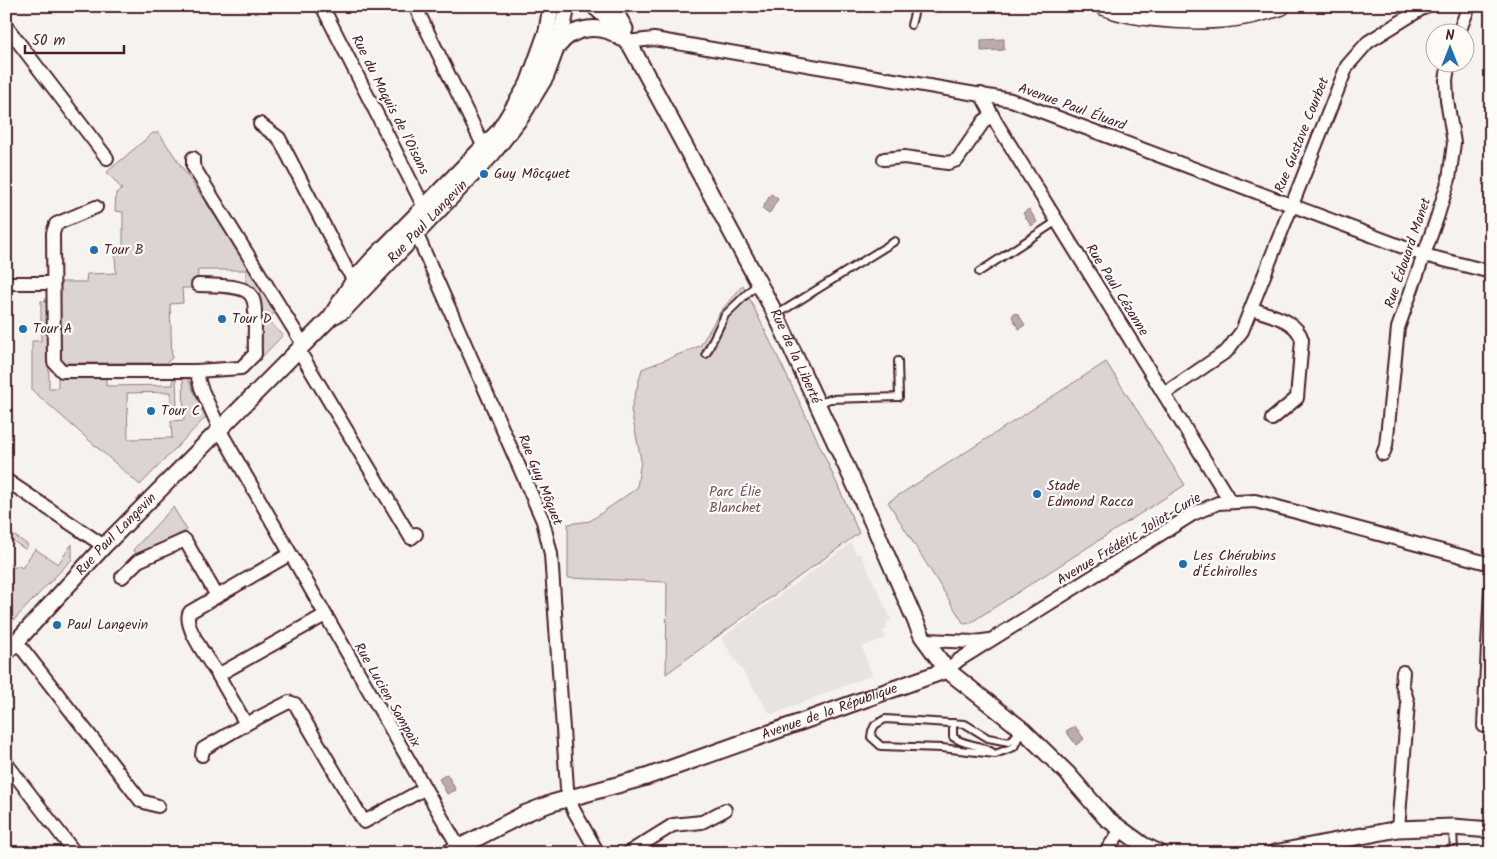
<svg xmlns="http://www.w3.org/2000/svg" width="1497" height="859" font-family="Kalam,sans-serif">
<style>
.built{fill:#e9e3e0}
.green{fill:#dcd4d2;stroke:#937a7e}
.water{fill:#bbabac;stroke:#8e7378}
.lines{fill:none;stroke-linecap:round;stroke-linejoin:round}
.service-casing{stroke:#4a1f2b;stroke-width:10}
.minor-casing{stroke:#4a1f2b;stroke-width:16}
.tertiary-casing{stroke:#4a1f2b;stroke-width:19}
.secondary-casing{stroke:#4a1f2b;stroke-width:21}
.service{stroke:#fdfcf7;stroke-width:6}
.minor{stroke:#fdfcf7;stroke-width:12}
.tertiary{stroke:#fdfcf7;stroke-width:15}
.secondary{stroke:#fdfcf7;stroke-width:18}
.poi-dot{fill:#1f6fb2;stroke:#fdfcf7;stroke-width:2}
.labels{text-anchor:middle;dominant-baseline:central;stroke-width:4.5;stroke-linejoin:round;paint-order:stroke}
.street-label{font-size:14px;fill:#4a1f2b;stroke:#fdfcf7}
.poi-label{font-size:14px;fill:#4a1f2b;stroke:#fdfcf7;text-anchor:start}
.park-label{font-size:14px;fill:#6e4c55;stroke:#fdfcf7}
</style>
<rect width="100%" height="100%" fill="#f6f3ef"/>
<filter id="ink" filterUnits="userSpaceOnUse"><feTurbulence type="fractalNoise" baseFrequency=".02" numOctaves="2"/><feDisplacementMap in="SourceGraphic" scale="10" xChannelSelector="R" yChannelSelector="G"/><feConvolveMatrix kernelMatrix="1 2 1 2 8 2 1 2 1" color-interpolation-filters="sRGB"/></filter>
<g filter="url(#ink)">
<polygon class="built" points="851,543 856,554 860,553 892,620 886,623 888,629 883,631 886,638 862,647 872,675 771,715 721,638"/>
<g class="green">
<polygon points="153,133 159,133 278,310 267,320 283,335 261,358 256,355 246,285 246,270 198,270 197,288 182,288 183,303 170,304 172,358 166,363 65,363 60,358 60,282 86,282 87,274 116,273 115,254 123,254 123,212 115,211 116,193 122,189 107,172"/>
<polygon points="743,285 811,426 859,533 666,674 667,582 568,578 568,524 590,521 637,488 641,460 631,410 642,369 700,346 720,312"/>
<polygon points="41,301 48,301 49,388 58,388 58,376 106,375 106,386 173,385 173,375 176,375 177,411 171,413 171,392 127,393 128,439 172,438 171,421 184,420 183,375 188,379 206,417 140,485 32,390 32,341 41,341"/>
<polygon points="1106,362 1185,485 970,623 964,624 888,502"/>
<polygon points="173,507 187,530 139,556 133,550"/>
<polygon points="6,530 28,545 25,549 10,539 6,545"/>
<polygon points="72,544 72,559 12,622 6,617 6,562 15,568 17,565 22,568 35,549 58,564"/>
</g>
<g class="water">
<polygon points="1004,39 1004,50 981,51 981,40"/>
<polygon points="771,194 778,199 769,214 762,209"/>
<polygon points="1029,209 1037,222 1031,226 1023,213"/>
<polygon points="1014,313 1018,314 1025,325 1019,329 1012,317"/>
<polygon points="1075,726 1084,739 1076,745 1066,731"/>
<polygon points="447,774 456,790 447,794 439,779"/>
</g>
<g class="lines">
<defs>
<g id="service">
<polyline points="911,25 916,6"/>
<polyline points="979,272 1057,221"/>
<polyline points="776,315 895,241"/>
<polyline points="706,354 725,315 758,283"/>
<polyline points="818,404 830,399 899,397 898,361"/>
<polygon points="885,719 965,724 988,738 1009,742 1022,730 1014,747 995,754 942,748 881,746 871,737 872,731 875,725"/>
<path d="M953 723V737C963 745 979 744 992 752"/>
<polyline points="1453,827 1454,853"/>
</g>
<g id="minor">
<polyline points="322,6 427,213"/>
<polyline points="415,6 484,147 491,151"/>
<polyline points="6,26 107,158"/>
<polyline points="1459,32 1469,6"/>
<polyline points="626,42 654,39 1011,100 1424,255 1491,272"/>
<polyline points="981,94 997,124 1230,501"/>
<polyline points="260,124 279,138 346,268 359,287"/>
<polyline points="193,158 193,166 303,344"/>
<polyline points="884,159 904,157 948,163 957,160 984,121 992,115"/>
<path d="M96 207 56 224 53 233 54 362 62 371H196L241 368 255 354C253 293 268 286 198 285"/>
<polyline points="413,226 543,521 551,554 567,788 573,809 598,853"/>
<polyline points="6,283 52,283"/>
<path d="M1252 309C1270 315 1297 320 1302 340L1297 398 1272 419"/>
<polyline points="298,349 411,538 416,534"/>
<polyline points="196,371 201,388 223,436 458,846"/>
<polyline points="1164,394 1227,351 1242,331 1347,66 1368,42 1426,6"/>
<polyline points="1383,454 1386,446 1398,328 1437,218 1449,179 1454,143 1447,100 1446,80 1449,62"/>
<polyline points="6,480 104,546"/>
<polyline points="122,577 138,561 185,540 217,596"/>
<polyline points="325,615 218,675 246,724 289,702 295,704 364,822 424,789"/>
<polyline points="926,640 975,642 990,640"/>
<polyline points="17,642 141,801 158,806"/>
<polyline points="947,670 959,660 1193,514 1218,503 1255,501 1491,564"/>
<path d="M218 675C210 662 181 624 190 612L290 554"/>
<polyline points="1484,726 1491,588"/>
<polyline points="202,755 203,749 246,724"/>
<polyline points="6,763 75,853"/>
<polyline points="1398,829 1408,703 1402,684 1403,672"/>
<polyline points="628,853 673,825 702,822 725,810"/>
<polyline points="1105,853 1121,830"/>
</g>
<g id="tertiary">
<path id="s1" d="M594 6 615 25 632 48 776 315 874 526 922 636 947 670 1024 731 1067 773 1106 818 1143 845 1160 853"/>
<polyline points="612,6 625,29"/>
<path d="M558 46C573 26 602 23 621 38"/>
<polyline points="332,315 354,280 371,261 499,131 528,84 547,31 551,6"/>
<path id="s2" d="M6 653 104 546 331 317 343 311 493 153 521 117 546 76 561 35 567 6"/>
<path id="s3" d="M448 853 526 813 552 803 646 777 947 670"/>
<polyline points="1274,853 1398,829 1453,827 1491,830"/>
</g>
<path id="secondary" d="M1104 6C1139 20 1210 23 1247 15 1259 13 1270 9 1281 6"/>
</defs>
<use href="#service" class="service-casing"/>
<use href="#minor" class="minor-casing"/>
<use href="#tertiary" class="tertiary-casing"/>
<use href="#secondary" class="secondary-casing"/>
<use href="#service" class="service"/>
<use href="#minor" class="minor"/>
<use href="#tertiary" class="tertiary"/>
<use href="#secondary" class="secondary"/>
</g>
</g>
<g class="poi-dot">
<circle cx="484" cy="174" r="5"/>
<circle cx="94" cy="250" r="5"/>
<circle cx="222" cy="319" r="5"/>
<circle cx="23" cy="329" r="5"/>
<circle cx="151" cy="411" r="5"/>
<circle cx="1037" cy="494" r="5"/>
<circle cx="1183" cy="564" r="5"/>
<circle cx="57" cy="625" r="5"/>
</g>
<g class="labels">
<g class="street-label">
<text transform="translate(390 105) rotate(63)">Rue du Maquis de l'Oisans</text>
<text transform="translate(1072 107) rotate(20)">Avenue Paul Éluard</text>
<text transform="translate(1302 135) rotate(-68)">Rue Gustave Courbet</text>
<text stroke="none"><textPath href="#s2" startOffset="604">Rue Paul Langevin</textPath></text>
<text transform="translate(1408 253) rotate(-71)">Rue Édouard Manet</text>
<text transform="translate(1117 290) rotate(58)">Rue Paul Cézanne</text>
<text stroke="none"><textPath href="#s1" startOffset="406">Rue de la Liberté</textPath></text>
<text transform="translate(540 480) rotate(68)">Rue Guy Môquet</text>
<text stroke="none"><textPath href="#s2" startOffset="162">Rue Paul Langevin</textPath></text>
<text transform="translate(1129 539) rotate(-31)">Avenue Frédéric Joliot-Curie</text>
<text transform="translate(387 695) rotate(60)">Rue Lucien Sampaix</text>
<text stroke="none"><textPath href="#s3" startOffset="408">Avenue de la République</textPath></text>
</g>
<g class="poi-label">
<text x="494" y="174">Guy Môcquet</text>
<text x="104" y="250">Tour B</text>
<text x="232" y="319">Tour D</text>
<text x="33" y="329">Tour A</text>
<text x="161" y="411">Tour C</text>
<text x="1047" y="486">Stade<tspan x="1047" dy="16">Edmond Racca</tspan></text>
<text x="1193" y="556">Les Chérubins<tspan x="1193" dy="16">d'Échirolles</tspan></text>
<text x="67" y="625">Paul Langevin</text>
</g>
<g class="park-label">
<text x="735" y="492">Parc Élie<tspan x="735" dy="16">Blanchet</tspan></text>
</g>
</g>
<rect width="1497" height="859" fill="none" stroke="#fdfcf7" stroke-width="25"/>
<rect x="12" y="12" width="1472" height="834" fill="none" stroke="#4a1f2b" stroke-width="2" filter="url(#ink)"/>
<g transform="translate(1450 48)"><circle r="24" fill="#fdfcf7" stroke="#b5a4a5"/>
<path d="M0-4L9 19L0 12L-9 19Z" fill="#1f6fb2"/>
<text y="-8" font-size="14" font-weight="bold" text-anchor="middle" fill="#4a1f2b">N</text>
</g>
<path d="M25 45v8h99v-8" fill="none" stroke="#4a1f2b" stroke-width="2.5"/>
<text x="32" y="45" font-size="15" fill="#4a1f2b" stroke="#fdfcf7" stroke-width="4" paint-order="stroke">50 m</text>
</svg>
